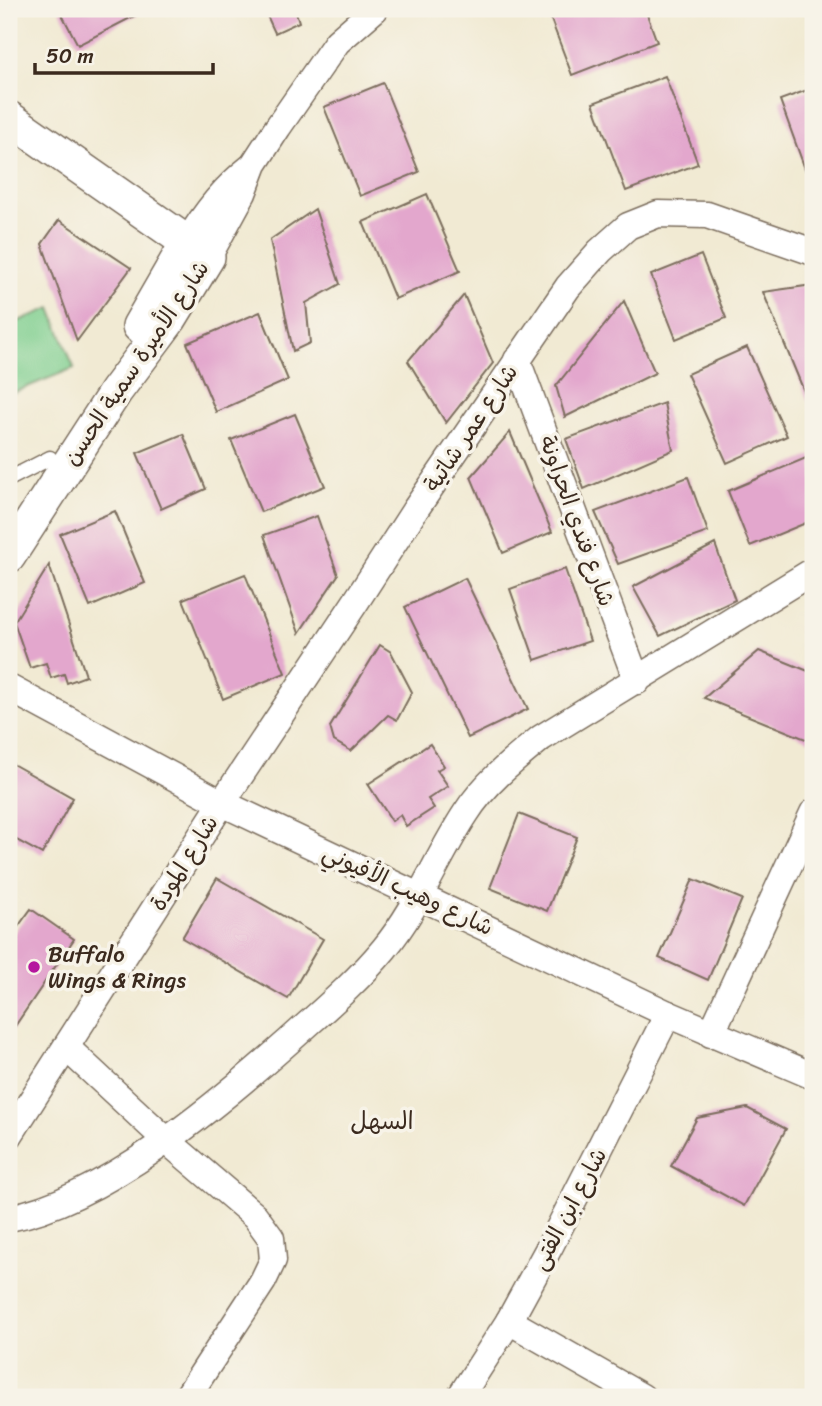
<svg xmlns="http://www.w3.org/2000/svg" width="822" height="1406" font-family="Sriracha,'Playpen Sans Arabic',sans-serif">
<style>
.green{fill:#80cf90;stroke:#5e7c57;stroke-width:2}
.building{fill:#e3a7cd}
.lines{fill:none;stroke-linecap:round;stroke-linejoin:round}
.service-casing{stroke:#7b6d5d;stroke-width:17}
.minor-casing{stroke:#7b6d5d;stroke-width:29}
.tertiary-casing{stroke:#7b6d5d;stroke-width:36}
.service{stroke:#fff;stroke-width:14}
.minor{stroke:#fff;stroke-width:26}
.tertiary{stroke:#fff;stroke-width:33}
.poi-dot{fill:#b5179e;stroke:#f7f3e8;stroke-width:2.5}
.labels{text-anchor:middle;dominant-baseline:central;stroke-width:7;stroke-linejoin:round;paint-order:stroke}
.street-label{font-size:23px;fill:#3b2a1e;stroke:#f7f3e8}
.poi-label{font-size:23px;fill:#3b2a1e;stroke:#f7f3e8;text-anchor:start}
.neighbourhood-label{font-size:24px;fill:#3b2a1e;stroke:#f7f3e8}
</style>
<rect width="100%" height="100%" fill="#f7f3e8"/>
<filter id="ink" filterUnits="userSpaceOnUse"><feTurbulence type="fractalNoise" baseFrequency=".0143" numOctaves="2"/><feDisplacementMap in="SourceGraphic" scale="14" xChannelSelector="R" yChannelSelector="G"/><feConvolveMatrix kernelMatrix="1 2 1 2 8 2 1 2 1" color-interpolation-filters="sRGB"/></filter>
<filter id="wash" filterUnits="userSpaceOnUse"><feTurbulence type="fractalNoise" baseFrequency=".00686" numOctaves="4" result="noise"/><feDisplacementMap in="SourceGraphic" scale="28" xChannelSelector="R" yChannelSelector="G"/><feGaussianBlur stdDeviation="1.57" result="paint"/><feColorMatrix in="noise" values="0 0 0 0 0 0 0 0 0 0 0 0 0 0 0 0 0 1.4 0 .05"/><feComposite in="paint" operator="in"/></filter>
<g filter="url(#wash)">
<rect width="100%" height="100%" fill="#f1ead3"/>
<polygon class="green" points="51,308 74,368 10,394 9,325"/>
<g id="blocks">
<g class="building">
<polygon points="59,9 143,9 144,11 78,45"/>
<polygon points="264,9 295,9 299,22 275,33"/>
<polygon points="547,9 645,9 657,42 572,75"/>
<polygon points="665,76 698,164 626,191 593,103"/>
<polygon points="383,83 419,172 360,196 324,107"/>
<polygon points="813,88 813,191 780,100"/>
<polygon points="427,194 460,271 395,299 363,222"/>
<polygon points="315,209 340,284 306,303 310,343 293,351 270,240"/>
<polygon points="59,220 131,268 77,341 42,244"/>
<polygon points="701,255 726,318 676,339 651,275"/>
<polygon points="813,285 813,413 763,292"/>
<polygon points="464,295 493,363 446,423 408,361"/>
<polygon points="624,301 655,373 565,417 556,386"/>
<polygon points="260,312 288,380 216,412 187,343"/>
<polygon points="747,347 787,436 727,463 687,374"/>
<polygon points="664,403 673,450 584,489 566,439"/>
<polygon points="295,414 325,486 261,512 231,440"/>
<polygon points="510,432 552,532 503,553 471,477"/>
<polygon points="183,434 206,489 161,509 137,453"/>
<polygon points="813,455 813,520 750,546 728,491"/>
<polygon points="688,477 708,532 618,564 595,512"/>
<polygon points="115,511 145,583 90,607 60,534"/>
<polygon points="317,516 338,575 299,633 264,535"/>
<polygon points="715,544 735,600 660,636 633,587"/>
<polygon points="49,565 86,676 67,683 64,674 51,678 46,663 30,668 14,622"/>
<polygon points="565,569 590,641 535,660 510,589"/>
<polygon points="245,574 285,673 223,699 183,599"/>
<polygon points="465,578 528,709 468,738 405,607"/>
<polygon points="380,645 391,652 412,692 397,720 388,715 351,751 334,741 330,727"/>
<polygon points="759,651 813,673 813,742 704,698"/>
<polygon points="430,744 444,766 437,770 448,786 428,799 434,808 406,826 400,815 392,821 368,784"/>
<polygon points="9,762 73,798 42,854 9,836"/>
<polygon points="519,814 577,837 547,911 490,888"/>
<polygon points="217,878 323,939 288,999 182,938"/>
<polygon points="693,879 742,899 708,980 659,958"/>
<polygon points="31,909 74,939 9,1035 9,939"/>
<polygon points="747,1108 786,1129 744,1206 671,1166 697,1118"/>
</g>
</g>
</g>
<g filter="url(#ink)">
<use href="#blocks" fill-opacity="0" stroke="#7b6d5d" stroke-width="2"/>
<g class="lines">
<defs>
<polyline id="service" points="9,479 50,458"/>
<g id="minor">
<path d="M187 243C204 214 223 189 250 168"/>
<polyline points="208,257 243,193 254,164 278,127 337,42 375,9"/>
<polyline points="517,360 637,681"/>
<polyline points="9,688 222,803 668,1014 813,1076"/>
<polyline points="711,1034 813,813"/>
<polyline points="67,1048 166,1140 255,1216 271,1238 273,1260 263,1281 187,1397"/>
<polyline points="9,1136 222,803 355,603 415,510 568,287 600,251 628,226 658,214 707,215 813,252"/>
<path d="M9 1218C104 1200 217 1105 289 1041 321 1012 356 983 384 949 418 908 437 857 466 813 485 783 514 760 541 738L813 571"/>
<polyline points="509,1321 642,1397"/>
<polyline points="460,1397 509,1321 550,1246 668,1014"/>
</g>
<g id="tertiary">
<polyline points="9,118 208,257 170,319 116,391 9,556"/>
<polyline points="139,326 187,243"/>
</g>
</defs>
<use href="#service" class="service-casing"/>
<use href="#minor" class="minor-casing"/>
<use href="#tertiary" class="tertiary-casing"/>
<use href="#service" class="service"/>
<use href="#minor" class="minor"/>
<use href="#tertiary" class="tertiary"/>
</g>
</g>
<circle class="poi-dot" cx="34" cy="967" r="7"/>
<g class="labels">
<g class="street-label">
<text transform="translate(136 363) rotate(-56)">شارع الأميرة سمية الحسن</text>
<text transform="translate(471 428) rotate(-56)">شارع عمر شاتية</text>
<text transform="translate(577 521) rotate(70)">شارع فندي الحراونة</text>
<text transform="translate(184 863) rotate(-58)">شارع المودة</text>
<text transform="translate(408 890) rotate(25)">شارع وهيب الأفيوني</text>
<text transform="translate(569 1209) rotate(-62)">شارع ابن الفتى</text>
</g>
<g class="poi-label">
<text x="48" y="954">Buffalo<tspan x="48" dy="26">Wings &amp; Rings</tspan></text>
</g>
<g class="neighbourhood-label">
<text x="382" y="1121">السهل</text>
</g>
</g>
<rect width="822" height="1406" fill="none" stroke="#f7f3e8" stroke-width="35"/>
<path d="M35 63v10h178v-10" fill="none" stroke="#3b2a1e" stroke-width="3.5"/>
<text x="46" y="63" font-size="21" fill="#3b2a1e" stroke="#f7f3e8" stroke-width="5" paint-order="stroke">50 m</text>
</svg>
